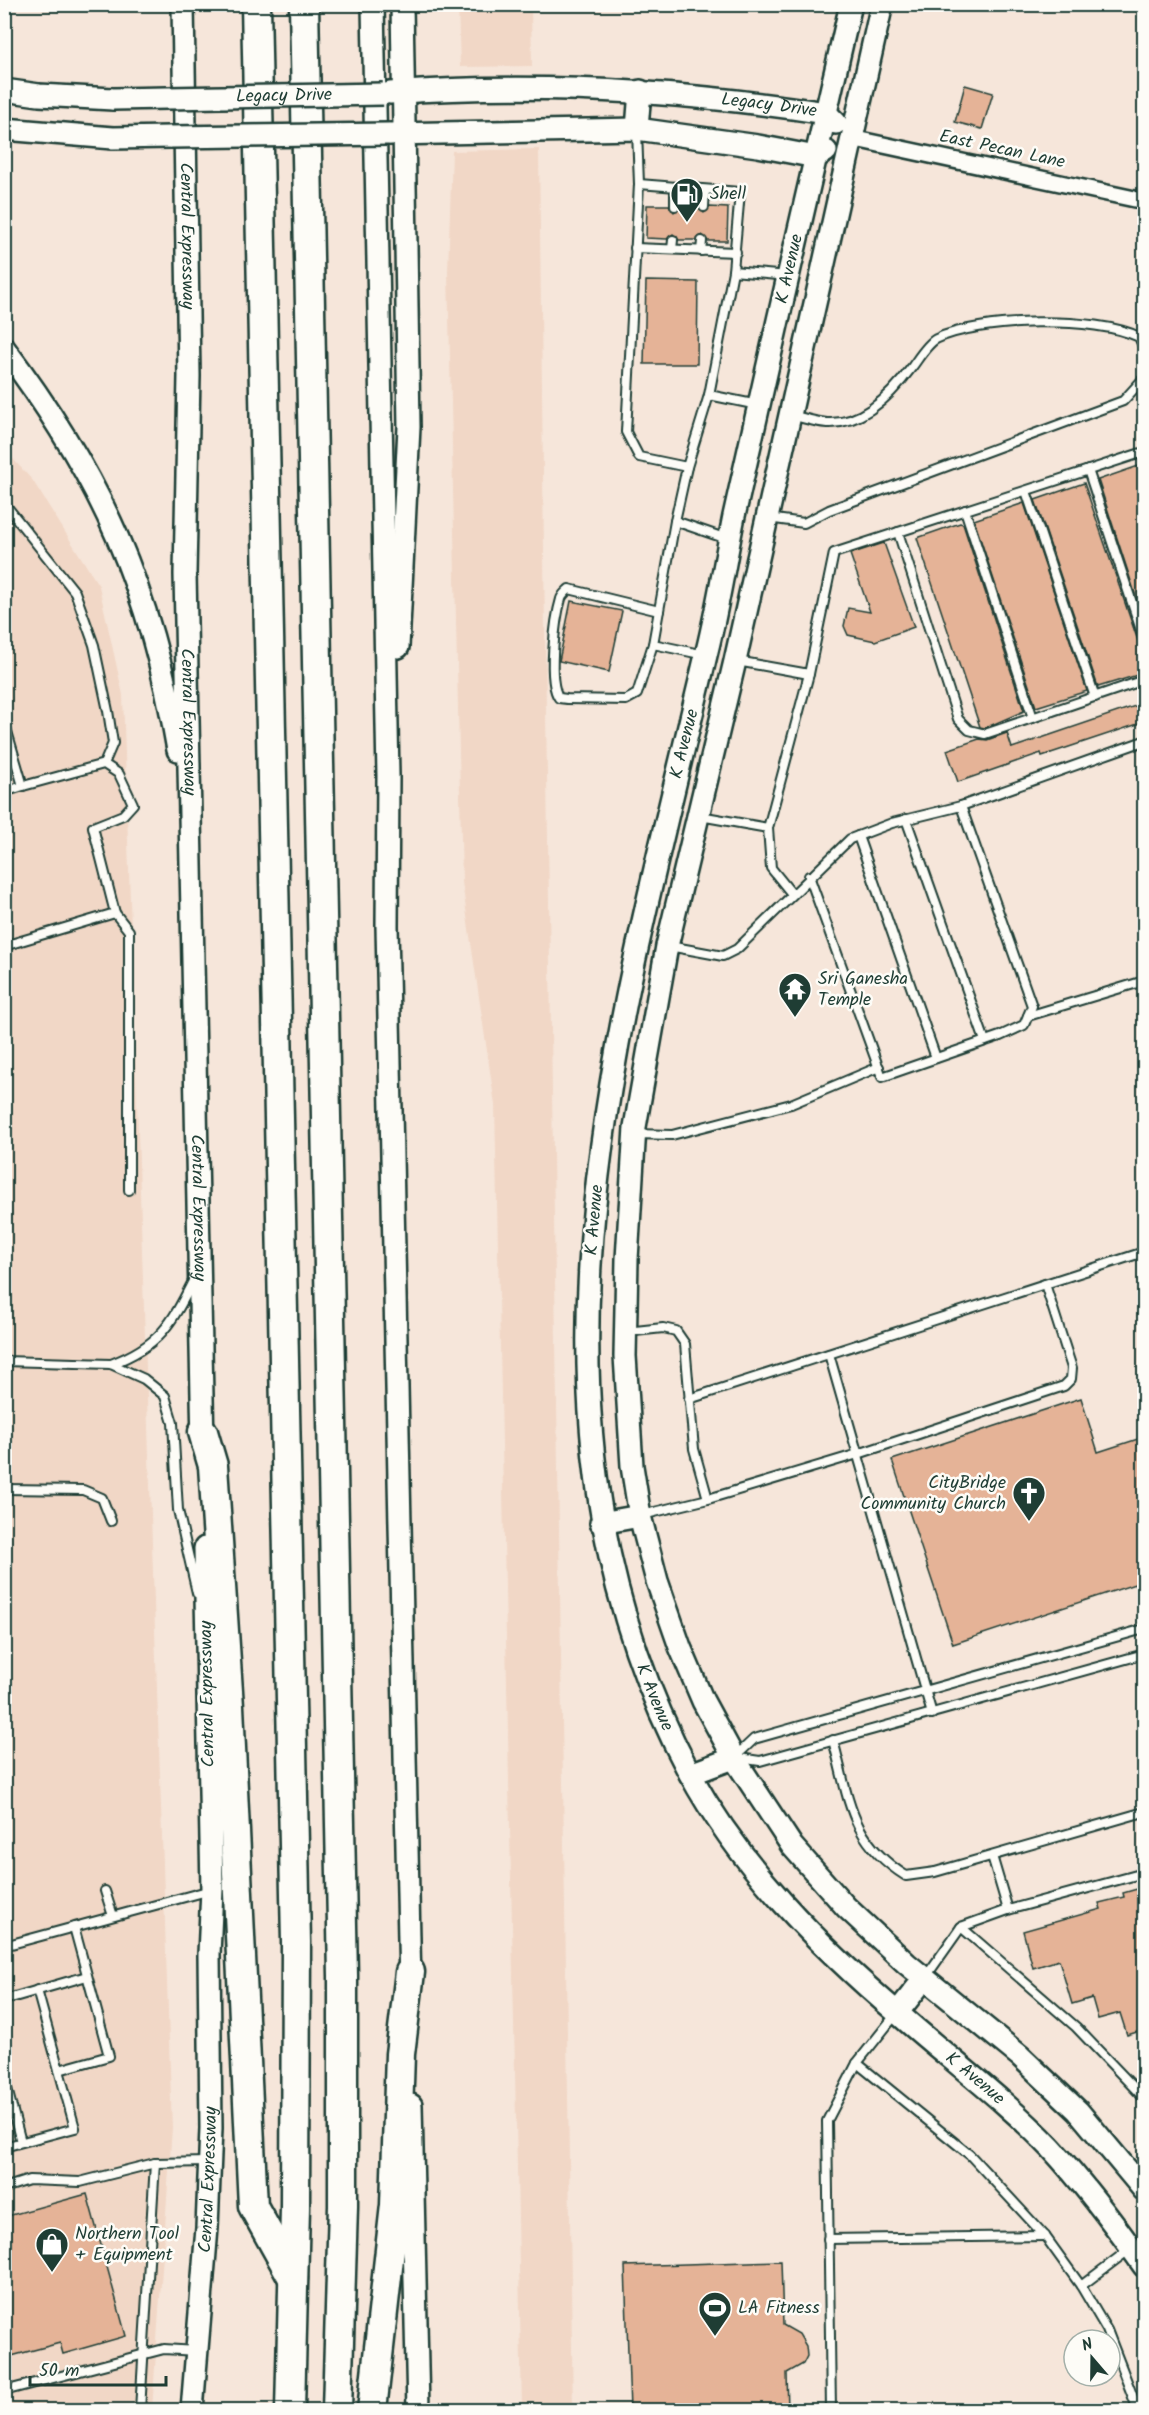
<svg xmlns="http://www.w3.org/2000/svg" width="1149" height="2415" font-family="Kalam,sans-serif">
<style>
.built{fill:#f1d7c6}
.building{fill:#e5b397;stroke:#1f3d34;stroke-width:1.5}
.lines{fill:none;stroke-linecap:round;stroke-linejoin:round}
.service-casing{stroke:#1f3d34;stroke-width:12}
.minor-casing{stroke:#1f3d34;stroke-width:20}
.secondary-casing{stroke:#1f3d34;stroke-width:26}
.motorway-casing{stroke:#1f3d34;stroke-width:33}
.service{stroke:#fdfcf7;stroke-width:8}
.minor{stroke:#fdfcf7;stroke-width:15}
.secondary{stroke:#fdfcf7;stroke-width:21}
.motorway{stroke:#fdfcf7;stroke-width:28}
.secondary-bridge-casing{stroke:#1f3d34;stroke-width:26;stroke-linecap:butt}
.secondary-bridge{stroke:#fdfcf7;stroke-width:21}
.labels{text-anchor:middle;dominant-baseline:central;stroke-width:5;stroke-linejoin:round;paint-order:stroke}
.street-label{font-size:18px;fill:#1f3d34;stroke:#fdfcf7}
.poi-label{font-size:18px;fill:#1f3d34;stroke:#fdfcf7;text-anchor:start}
</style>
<rect width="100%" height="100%" fill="#f6e6da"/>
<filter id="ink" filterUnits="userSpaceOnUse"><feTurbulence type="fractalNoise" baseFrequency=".0167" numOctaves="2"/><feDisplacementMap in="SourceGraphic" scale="12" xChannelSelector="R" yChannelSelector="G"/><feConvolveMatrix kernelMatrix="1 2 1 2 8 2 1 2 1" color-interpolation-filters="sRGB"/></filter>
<g filter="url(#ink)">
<g class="built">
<polygon points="458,5 531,5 532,66 460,67"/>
<polygon points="539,149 546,714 573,2410 522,2410 495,1105 462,882 448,272 452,151"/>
<polygon points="4,449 33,481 99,586 123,695 172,2128 152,2410 5,2410"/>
</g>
<g class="building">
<polygon points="965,85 993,93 982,129 955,122"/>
<polygon points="647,205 669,205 674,212 681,206 698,206 704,213 710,207 728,208 727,241 708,241 702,235 696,240 679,240 673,234 667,239 646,238"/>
<polygon points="646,281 698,282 697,364 644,364"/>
<polygon points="1144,464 1144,621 1098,480"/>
<polygon points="1084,483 1138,641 1144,645 1144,673 1098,687 1035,500"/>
<polygon points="1024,503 1087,691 1036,707 974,520"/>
<polygon points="960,523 963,524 1024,711 985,728 980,727 917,538"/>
<polygon points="884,543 914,627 875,641 848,635 844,626 848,608 870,612 850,554"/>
<polygon points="571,601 622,611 609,672 559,661"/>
<polygon points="1144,703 1144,722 1042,756 1041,753 958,782 947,750 979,739 987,740 1007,733 1012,748"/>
<polygon points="1081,1398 1098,1452 1144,1437 1144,1581 953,1644 892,1460"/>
<polygon points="1144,1887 1144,2030 1127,2035 1120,2013 1098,2019 1092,1998 1072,2004 1059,1960 1033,1968 1023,1931 1101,1909 1099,1903 1124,1897 1123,1893"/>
<polygon points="87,2194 126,2336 63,2354 60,2343 4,2358 4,2217"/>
<polygon points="781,2261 783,2325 799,2334 806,2346 807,2356 803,2364 787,2373 788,2410 630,2410 625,2266"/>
</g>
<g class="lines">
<defs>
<g id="service">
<polyline points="637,131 639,184 626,432 639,457 687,467 709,395 758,405"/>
<polyline points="639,184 740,192 733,271"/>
<polyline points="675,206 675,188"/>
<polyline points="704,207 705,190"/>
<polyline points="635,248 736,252"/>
<polyline points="672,249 673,240"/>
<polyline points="701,251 702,241"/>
<polyline points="709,395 733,271 788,276"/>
<path d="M791 415C803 418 815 422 827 423 863 425 893 393 912 367 918 359 927 344 936 339 978 318 1097 316 1139 337L1144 348"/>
<polyline points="687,467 675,521 727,539"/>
<polyline points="1088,470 1144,639"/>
<polyline points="1026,491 1095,697"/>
<polyline points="4,503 75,592 94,645 108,711 113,743 104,764"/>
<polyline points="965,510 1033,718"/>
<polyline points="768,518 804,523 829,510 1123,401 1144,378"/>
<polyline points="675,521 653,644 705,655"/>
<polyline points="898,532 958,719 969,730 985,734 1144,680"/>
<path d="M653 644 637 694 626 700 567 699 559 698C547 682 555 619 561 599 562 595 566 592 569 589L659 611"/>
<polyline points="737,661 809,674 834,553 1144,452"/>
<polyline points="4,721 23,786 4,792"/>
<polyline points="961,806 1144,741"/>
<polyline points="700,816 768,828 809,674"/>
<polyline points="906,819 985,1041"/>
<polyline points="768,828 771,868 792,894"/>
<polyline points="858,836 936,1058"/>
<polyline points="115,913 129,931 129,1190"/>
<polyline points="4,946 115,913 93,827 123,815 133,804 119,774 104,764 23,786"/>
<polyline points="669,946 723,956 737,949 850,839 892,823 961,806 1032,1006 1024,1025 1000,1036 882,1077 809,876"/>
<polyline points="1028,1016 1144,981"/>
<polyline points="636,1134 672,1135 791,1104 879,1067"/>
<polyline points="626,1332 663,1328 676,1331 685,1344 694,1449 708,1499"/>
<polyline points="829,1354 932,1714"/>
<polyline points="4,1361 111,1364 144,1379 165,1396 173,1423 178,1510 197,1593"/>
<path d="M111 1364C159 1346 171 1325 193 1281"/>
<polyline points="689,1399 1144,1252"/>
<polyline points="4,1489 83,1490 102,1498 111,1521"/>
<polyline points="642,1515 708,1499 858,1454 1064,1386 1071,1379 1072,1368 1045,1284"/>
<path d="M833 1740C849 1799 850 1841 906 1876L935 1872 1144 1812"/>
<polyline points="735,1757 754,1739 1144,1629"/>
<polyline points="739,1758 760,1761 1144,1654"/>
<polyline points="992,1856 1008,1910"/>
<polyline points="105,1891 113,1916"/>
<polyline points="961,1927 1076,2027 1144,2098"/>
<polyline points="4,1946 211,1890"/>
<polyline points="925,1978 961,1927 1008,1910 1144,1873"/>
<polyline points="37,1990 59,2070"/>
<polyline points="4,2000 87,1976"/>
<polyline points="857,2063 970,2155 1045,2236 1081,2286 1107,2330 1138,2410"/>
<polyline points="4,2077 21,2142"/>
<polyline points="4,2147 75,2128 59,2070 109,2056 74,1927"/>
<polyline points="4,2188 29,2180 80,2182 155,2163 208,2162"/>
<polyline points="828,2239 1045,2236"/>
<polyline points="1081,2286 1130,2249"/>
<polyline points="4,2391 164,2349 196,2351"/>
<polyline points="140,2410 155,2163"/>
<polyline points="831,2410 827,2121 857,2063 896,2014"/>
</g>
<polyline id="minor" points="851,138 1144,201"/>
<g id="secondary">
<path id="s1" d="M183 4 189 376 185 574 203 1445"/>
<polyline points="373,4 388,776 387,926 410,1986"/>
<path id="s2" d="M851 4C811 175 772 345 734 516 725 561 718 606 707 651 620 1021 498 1412 689 1772 740 1867 820 1947 901 2016 951 2060 1005 2100 1051 2148 1085 2185 1115 2225 1144 2266"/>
<polyline points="882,4 735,661 667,946 635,1127 627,1259 625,1356 632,1466 640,1516 657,1581 680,1647 703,1701 734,1758 792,1846 846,1907 907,1964 1020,2056 1078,2111 1144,2190"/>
<polyline points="4,90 39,95 113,99"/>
<path id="s3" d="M390 93C536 82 682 91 826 113L836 123"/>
<polyline points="4,129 113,138 171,137"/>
<polyline points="637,129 640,91"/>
<polyline points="390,134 637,129 758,146 816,157 826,151"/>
<path d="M4 348C102 478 151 590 178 750"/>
<polyline points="398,647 409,427 402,4"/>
<polyline points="601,1523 640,1516"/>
<polyline points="690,1774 734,1758"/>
<polyline points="897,2013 924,1979"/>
<polyline points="411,2105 418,2410"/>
<path id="s4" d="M192 2410 207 2228 211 2128 209 1954 212 1889 205 1548"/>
</g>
<g id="motorway">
<polyline points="256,4 296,1942 295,2208 290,2410"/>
<polyline points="304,4 343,1976 343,2206 337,2410"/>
<polyline points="203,1432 213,1466 229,1706 253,2206 293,2278"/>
<polyline points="372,2410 395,2205 400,2054 410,1972"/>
</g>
</defs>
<use href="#service" class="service-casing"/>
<use href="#minor" class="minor-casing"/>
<use href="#secondary" class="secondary-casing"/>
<use href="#motorway" class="motorway-casing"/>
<use href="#service" class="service"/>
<use href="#minor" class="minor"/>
<use href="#secondary" class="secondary"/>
<use href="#motorway" class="motorway"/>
<defs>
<g id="secondary-bridge">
<path id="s5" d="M113 99 383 94"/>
<polyline points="171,137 388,134"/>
</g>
</defs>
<use href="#secondary-bridge" class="secondary-bridge-casing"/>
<use href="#secondary-bridge" class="secondary-bridge"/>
</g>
</g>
<defs>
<symbol id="fuel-pin" viewBox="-11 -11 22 30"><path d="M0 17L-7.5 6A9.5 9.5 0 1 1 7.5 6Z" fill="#1f3d34" stroke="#fdfcf7"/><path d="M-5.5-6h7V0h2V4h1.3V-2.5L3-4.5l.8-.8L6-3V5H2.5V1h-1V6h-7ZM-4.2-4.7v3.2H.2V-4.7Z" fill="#fff"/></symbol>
<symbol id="temple-pin" viewBox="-11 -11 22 30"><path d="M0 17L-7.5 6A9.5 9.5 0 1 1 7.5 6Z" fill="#1f3d34" stroke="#fdfcf7"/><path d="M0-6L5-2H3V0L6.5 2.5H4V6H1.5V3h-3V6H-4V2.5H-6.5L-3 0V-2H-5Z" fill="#fff"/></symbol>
<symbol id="church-pin" viewBox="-11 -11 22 30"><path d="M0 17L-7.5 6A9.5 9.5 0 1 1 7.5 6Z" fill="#1f3d34" stroke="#fdfcf7"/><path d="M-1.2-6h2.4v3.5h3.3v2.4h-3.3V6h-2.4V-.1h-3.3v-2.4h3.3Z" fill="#fff"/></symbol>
<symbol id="shop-pin" viewBox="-11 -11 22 30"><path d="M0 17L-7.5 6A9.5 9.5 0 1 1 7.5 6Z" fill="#1f3d34" stroke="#fdfcf7"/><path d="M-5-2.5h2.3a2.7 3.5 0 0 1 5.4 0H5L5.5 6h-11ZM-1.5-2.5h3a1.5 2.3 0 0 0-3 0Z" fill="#fff"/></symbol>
<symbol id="stadium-pin" viewBox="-11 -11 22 30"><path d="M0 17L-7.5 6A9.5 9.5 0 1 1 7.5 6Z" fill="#1f3d34" stroke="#fdfcf7"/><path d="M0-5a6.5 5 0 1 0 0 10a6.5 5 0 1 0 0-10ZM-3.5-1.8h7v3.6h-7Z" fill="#fff"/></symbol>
</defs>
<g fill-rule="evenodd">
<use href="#fuel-pin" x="668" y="175" width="38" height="52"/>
<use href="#temple-pin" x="776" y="970" width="38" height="52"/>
<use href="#church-pin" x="1010" y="1474" width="38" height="52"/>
<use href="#shop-pin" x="33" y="2225" width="38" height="52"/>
<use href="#stadium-pin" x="696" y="2289" width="38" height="52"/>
</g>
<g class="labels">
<g class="street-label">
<text stroke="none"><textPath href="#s5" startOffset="171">Legacy Drive</textPath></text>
<text stroke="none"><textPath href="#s3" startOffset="380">Legacy Drive</textPath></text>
<text transform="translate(1002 150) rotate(12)">East Pecan Lane</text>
<text stroke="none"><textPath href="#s1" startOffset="232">Central Expressway</textPath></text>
<text transform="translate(790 269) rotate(-77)">K Avenue</text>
<text stroke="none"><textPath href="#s1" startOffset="718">Central Expressway</textPath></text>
<text transform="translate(685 744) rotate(-76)">K Avenue</text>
<text stroke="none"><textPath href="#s1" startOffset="1204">Central Expressway</textPath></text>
<text transform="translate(595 1220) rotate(-85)">K Avenue</text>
<text transform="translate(208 1694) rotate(-91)">Central Expressway</text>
<text stroke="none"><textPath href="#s2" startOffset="1730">K Avenue</textPath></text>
<text stroke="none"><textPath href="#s2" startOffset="2234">K Avenue</textPath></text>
<text stroke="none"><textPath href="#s4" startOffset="231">Central Expressway</textPath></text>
</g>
<g class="poi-label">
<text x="710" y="194">Shell</text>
<text x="818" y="979">Sri Ganesha<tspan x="818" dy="21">Temple</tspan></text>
<text x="1006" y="1483" text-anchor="end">CityBridge<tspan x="1006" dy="21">Community Church</tspan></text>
<text x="75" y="2234">Northern Tool<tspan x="75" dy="21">+ Equipment</tspan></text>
<text x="738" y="2308">LA Fitness</text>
</g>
</g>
<rect width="1149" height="2415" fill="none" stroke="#fdfcf7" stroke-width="24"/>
<rect x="12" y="12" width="1125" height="2391" fill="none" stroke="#1f3d34" stroke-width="2" filter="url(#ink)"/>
<g transform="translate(1092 2358) rotate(340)"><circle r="28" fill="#fdfcf7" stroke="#a4b0a9" stroke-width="1.5"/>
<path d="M0-4.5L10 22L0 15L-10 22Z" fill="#1f3d34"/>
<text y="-9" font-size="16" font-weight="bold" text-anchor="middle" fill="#1f3d34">N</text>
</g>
<path d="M30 2376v9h136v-9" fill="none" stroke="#1f3d34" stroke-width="3"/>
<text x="39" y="2376" font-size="18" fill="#1f3d34" stroke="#fdfcf7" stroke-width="4.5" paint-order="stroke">50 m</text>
</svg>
